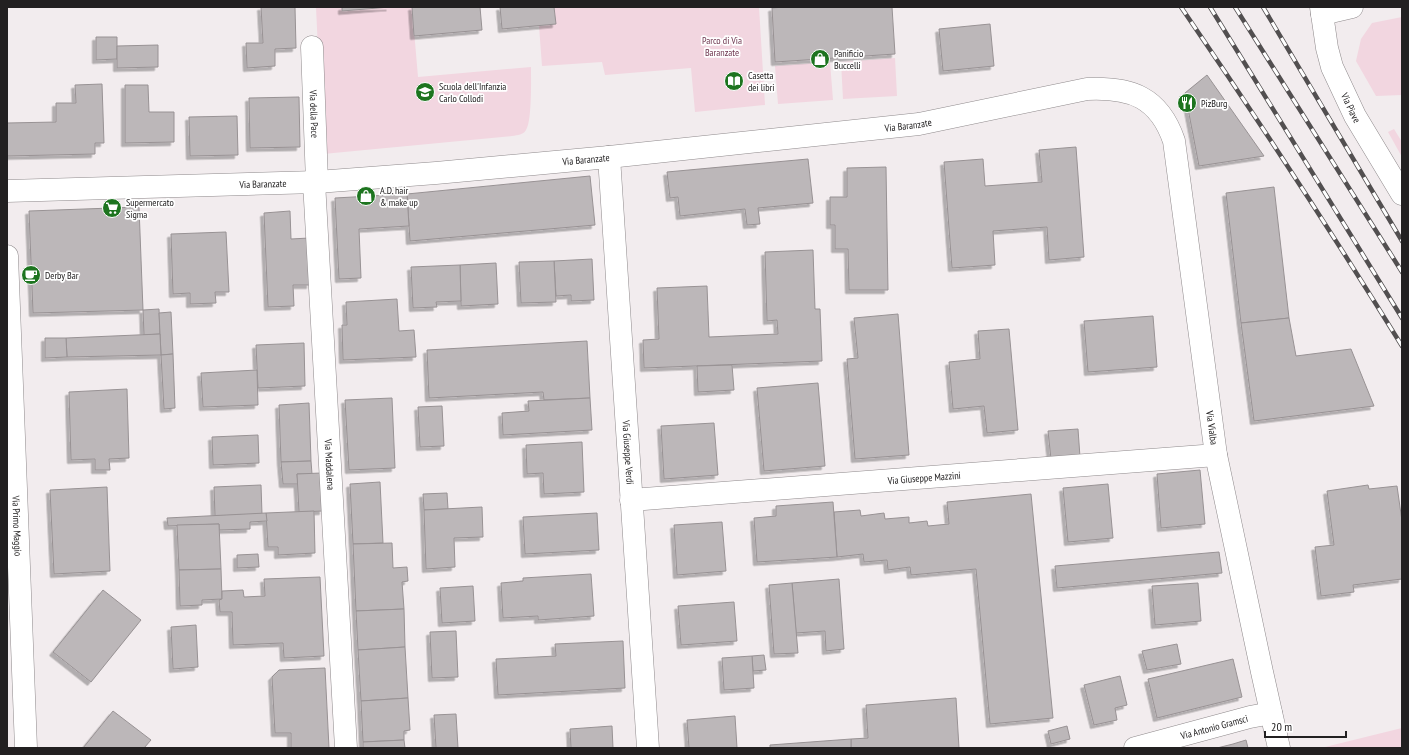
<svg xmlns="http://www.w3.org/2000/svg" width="1409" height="755" font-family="'PT Sans Narrow',sans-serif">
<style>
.green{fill:#f2d6e0}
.building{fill:#bcb7b9;stroke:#989294;filter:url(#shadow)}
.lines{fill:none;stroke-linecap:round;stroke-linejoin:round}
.street-casing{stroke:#8f8a8c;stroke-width:23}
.street{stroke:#fff;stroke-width:22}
.rail-casing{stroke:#524f50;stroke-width:4.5}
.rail{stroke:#fff;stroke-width:3;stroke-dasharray:9;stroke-linecap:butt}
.labels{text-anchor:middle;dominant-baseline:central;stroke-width:3.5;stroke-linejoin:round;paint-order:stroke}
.park-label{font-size:10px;fill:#6d354e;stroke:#fff}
.poi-label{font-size:10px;fill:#222021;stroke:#fff;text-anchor:start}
.street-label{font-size:10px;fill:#222021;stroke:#fff}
</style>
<defs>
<filter id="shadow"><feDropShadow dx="-3.5" dy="3.5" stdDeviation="0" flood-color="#0004"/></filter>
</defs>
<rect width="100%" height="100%" fill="#f2ecee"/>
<g class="green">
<path d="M316 7H342L343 11 390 7H412L418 77 531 67C531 79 532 122 526 130 523 135 518 135 512 136L323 154Z"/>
<polygon points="554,7 759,7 765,105 695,112 691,68 605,75 602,62 542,66 539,26 555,24"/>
<polygon points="1402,17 1402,95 1376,96 1356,61 1361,39 1372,23"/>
<polygon points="895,58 897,96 843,99 841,62"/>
<polygon points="830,62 833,100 778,104 775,66"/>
<polygon points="1394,129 1402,142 1402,157 1388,132"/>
<polygon points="1402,728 1402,748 1321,748"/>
</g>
<g class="building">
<polygon points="261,7 295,7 296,48 275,49 275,66 247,68 246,43 263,43"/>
<polygon points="342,7 390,7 342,11"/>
<polygon points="412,7 480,7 482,30 414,36"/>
<polygon points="500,7 554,7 556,24 502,29"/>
<polygon points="784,7 892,7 895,54 775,62 772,8"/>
<polygon points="990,24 994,66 943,71 939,29"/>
<polygon points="96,37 117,37 117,59 96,60"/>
<polygon points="158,45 158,67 117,68 117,46"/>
<polygon points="1207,75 1264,156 1199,166 1185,93"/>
<polygon points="102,84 104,143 95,143 95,154 7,156 7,123 56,122 56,103 76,103 75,85"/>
<polygon points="125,85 148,85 149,112 174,112 174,142 125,143"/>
<polygon points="299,97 300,147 250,148 249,98"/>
<polygon points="237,116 238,155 190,156 189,117"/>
<polygon points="1076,147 1084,257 1049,260 1047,227 993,231 995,265 952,268 944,162 983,159 985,186 1042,182 1039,150"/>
<polygon points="808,159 813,203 758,208 760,224 747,225 745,209 680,216 678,197 670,198 667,172"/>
<polygon points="886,167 888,290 849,290 848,249 835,249 835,225 830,225 830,197 847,197 847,168"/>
<polygon points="590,176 595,225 410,241 407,194"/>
<polygon points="1274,187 1289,318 1241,323 1226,193"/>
<polygon points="407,194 409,226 359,229 361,278 339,279 335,198"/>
<polygon points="139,207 143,310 33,313 29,211"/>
<polygon points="290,211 291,239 309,238 310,285 293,285 294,306 268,307 264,213"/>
<polygon points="226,232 229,292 215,292 216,303 190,304 190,293 173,294 171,234"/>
<polygon points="813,250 815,309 820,309 822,361 644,368 643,340 659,339 657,288 707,286 709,337 778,334 777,320 767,321 765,252"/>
<polygon points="592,259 594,300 571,301 571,295 556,296 554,261"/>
<polygon points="554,261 556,302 521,303 519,262"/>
<polygon points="496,263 498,304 461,306 460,265"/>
<polygon points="460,265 461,301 436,302 437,307 413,308 411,267"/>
<polygon points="397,299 399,331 414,330 416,357 343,360 342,325 347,325 346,302"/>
<polygon points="159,309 160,334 144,335 143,310"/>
<polygon points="171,312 173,354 161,355 159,313"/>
<polygon points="898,314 909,455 855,459 847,359 858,358 854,318"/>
<polygon points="1153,316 1157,367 1088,372 1084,321"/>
<polygon points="1289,318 1296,356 1351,349 1374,406 1254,421 1241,323"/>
<polygon points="1009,329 1018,430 987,433 984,406 953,409 949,362 980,359 978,331"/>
<polygon points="160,334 161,355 67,357 66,338"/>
<polygon points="45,338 66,338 67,357 45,358"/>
<polygon points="587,341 590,398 544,400 543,392 429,398 427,350"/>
<polygon points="304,343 305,386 258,388 256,345"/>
<polygon points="173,354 175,408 164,409 161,355"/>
<polygon points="732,365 734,390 698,392 697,366"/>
<polygon points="257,370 258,405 203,407 201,373"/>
<polygon points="818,383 825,466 764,471 757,388"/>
<polygon points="127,389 129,458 109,459 110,470 95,470 95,459 71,460 69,392"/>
<polygon points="392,398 395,468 349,470 345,400"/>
<polygon points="590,398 592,430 503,435 502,413 529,411 528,401"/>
<polygon points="309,403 311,461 281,462 279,405"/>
<polygon points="442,406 444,446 420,447 418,407"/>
<polygon points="714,423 718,475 664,479 661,426"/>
<polygon points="1078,429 1080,457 1051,459 1048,431"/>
<polygon points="258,435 259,463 213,465 212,437"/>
<polygon points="582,442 584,492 544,494 543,473 527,474 526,445"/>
<polygon points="311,461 312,474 297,474 298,484 283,484 281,462"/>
<polygon points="1200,470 1205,524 1161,528 1157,474"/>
<polygon points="321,473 323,511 299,512 297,474"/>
<polygon points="380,482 383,543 353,544 350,484"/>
<polygon points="1108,484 1113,538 1068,542 1063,488"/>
<polygon points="261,485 262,514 215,516 214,487"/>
<polygon points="1368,485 1369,489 1397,486 1402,521 1402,579 1353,585 1354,592 1321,596 1315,547 1334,545 1327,491"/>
<polygon points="107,487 110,571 54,574 50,490"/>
<polygon points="447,493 448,509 424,510 423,494"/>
<polygon points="1031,494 1053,718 990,724 976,569 911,575 910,567 888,570 887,560 864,562 863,554 837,557 834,512 860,510 861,516 884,513 885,519 909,517 909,523 927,521 928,526 949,524 947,502"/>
<polygon points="833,502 837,557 757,562 754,518 776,516 776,506"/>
<polygon points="482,507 483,537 454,538 455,567 426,569 424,510"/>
<polygon points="314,511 315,553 278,555 278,547 268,547 266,513"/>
<polygon points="266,513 267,521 250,522 250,529 219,530 219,524 168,526 167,518"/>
<polygon points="597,513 599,550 525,554 523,517"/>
<polygon points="722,522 726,571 677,575 674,525"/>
<polygon points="219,524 221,569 179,570 177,525"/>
<polygon points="392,543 393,568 407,567 408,581 402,582 404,609 356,611 353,544"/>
<polygon points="1219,552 1222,573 1057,588 1055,566"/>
<polygon points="258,554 259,567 237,568 237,555"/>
<polygon points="221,569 222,599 202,600 202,605 180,606 179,570"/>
<polygon points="591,574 594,616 538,620 538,616 503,618 501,583 523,581 523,578"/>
<polygon points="320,577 324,656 284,658 283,643 233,645 232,612 220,612 219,600 222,599 222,591 243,590 244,597 265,596 264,579"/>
<polygon points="839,579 844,649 826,651 825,631 796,633 792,583"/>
<polygon points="792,583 798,653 774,654 769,585"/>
<polygon points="1198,583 1201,621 1155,625 1152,586"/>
<polygon points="473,586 475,621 442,623 440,588"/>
<polygon points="103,590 141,620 91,682 53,652"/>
<polygon points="734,602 737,641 681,645 678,606"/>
<polygon points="404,609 405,647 358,650 356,611"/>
<polygon points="196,625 198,667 173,669 171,627"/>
<polygon points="456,631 458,677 432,678 430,632"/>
<polygon points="623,641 625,688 498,695 496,659 556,656 555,644"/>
<polygon points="1177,644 1181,664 1147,670 1142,651"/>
<polygon points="405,647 408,698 361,701 358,650"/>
<polygon points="764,655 766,670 753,671 752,656"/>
<polygon points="752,656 754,688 724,690 722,658"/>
<polygon points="1233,659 1242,697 1157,718 1148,679"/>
<polygon points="325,668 329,748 291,748 291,733 275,733 272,677 279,670"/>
<polygon points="1120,676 1127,705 1115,708 1117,720 1094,725 1084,685"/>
<polygon points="408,698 410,730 404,731 404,740 363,742 361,701"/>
<polygon points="956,698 959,748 851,748 851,739 868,738 866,705"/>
<polygon points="113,711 151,740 144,748 83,748"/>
<polygon points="456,714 458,748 436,748 434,715"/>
<polygon points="735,716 737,748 689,748 687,720"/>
<polygon points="612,726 613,748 571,748 570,729"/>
<polygon points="1067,726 1070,739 1051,744 1048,731"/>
<polygon points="851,739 851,748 770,748 770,745"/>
<polygon points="404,740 405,748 363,748 363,742"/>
<polygon points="1246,740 1248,748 1217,748 1233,744"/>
</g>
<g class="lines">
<defs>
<g id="street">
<path id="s1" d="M1321 7 1327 48 1332 67 1355 116 1402 194"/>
<polyline points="1322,14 1352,7"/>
<path id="s2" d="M312 47 317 182"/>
<path id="s3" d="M609 157 648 748"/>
<path id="s4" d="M314 182 346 748"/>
<path id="s5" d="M7 191 317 182 436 173 609 157 919 124 1087 89C1131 87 1159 97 1174 141L1216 455 1262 672 1279 748"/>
<path id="s6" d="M7 256 26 748"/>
<path id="s7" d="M631 500 1216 455"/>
<path id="s8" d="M1135 748 1250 717 1271 713"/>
</g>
</defs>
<use href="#street" class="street-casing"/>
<use href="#street" class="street"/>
<defs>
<g id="rail">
<path d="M1181 7C1257 118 1331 231 1402 346"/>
<polyline points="1210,7 1402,318"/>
<polyline points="1235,7 1402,272"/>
<polyline points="1263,7 1402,241"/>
</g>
</defs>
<use href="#rail" class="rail-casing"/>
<use href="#rail" class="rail"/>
</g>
<defs>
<symbol id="shop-disc" viewBox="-11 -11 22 22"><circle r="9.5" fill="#1d741f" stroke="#fff"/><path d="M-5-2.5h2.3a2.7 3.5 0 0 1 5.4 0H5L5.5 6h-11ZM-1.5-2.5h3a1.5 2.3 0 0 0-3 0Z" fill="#fff"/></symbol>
<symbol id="library-disc" viewBox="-11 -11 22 22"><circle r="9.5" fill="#1d741f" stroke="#fff"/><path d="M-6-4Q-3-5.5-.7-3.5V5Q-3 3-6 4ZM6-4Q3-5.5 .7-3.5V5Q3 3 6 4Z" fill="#fff"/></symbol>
<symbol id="school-disc" viewBox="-11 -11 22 22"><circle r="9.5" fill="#1d741f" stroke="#fff"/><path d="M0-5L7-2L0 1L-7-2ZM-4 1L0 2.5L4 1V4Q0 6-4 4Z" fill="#fff"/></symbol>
<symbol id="restaurant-disc" viewBox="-11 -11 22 22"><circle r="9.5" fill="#1d741f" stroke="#fff"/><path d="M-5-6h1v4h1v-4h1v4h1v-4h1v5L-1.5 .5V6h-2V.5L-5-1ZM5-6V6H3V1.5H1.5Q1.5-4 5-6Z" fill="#fff"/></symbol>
<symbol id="supermarket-disc" viewBox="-11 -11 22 22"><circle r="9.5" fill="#1d741f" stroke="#fff"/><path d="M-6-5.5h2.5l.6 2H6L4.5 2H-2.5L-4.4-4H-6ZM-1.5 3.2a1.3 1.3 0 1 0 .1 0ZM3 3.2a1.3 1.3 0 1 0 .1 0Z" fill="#fff"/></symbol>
<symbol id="cafe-disc" viewBox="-11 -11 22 22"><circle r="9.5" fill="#1d741f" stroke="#fff"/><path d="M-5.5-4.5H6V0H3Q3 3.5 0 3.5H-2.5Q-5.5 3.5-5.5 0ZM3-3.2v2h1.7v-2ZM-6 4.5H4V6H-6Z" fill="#fff"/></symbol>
</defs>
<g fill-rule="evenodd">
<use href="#shop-disc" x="809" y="48" width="22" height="22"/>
<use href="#library-disc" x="723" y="70" width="22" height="22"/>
<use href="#school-disc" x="414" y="81" width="22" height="22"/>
<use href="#restaurant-disc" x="1176" y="92" width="22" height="22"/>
<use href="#shop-disc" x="355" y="185" width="22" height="22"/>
<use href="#supermarket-disc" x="101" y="197" width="22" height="22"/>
<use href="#cafe-disc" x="20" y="264" width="22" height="22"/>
</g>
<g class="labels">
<g class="park-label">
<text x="722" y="40">Parco di Via<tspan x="722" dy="12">Baranzate</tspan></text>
</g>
<g class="poi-label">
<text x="834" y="53">Panificio<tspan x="834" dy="12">Buccelli</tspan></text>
<text x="748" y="75">Casetta<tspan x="748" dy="12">dei libri</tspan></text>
<text x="439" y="86">Scuola dell'Infanzia<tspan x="439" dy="12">Carlo Collodi</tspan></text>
<text x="1201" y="103">PizBurg</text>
<text x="380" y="190">A.D. hair<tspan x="380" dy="12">&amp; make up</tspan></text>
<text x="126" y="202">Supermercato<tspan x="126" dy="12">Sigma</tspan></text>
<text x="45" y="275">Derby Bar</text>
</g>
<g class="street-label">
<text stroke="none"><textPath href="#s1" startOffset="106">Via Piave</textPath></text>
<text stroke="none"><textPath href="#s2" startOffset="67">Via della Pace</textPath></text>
<text stroke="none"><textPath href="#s5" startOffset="904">Via Baranzate</textPath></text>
<text stroke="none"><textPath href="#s5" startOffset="580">Via Baranzate</textPath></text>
<text stroke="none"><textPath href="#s5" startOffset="256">Via Baranzate</textPath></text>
<text stroke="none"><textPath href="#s5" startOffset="1487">Via Vialba</textPath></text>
<text stroke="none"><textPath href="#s3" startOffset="296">Via Giuseppe Verdi</textPath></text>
<text stroke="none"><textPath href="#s4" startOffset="283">Via Maddalena</textPath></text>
<text stroke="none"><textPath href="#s7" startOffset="294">Via Giuseppe Mazzini</textPath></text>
<text stroke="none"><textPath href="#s6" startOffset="270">Via Primo Maggio</textPath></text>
<text stroke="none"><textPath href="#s8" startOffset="82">Via Antonio Gramsci</textPath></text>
</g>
</g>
<rect width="1409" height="755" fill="none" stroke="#222021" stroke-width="16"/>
<path d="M1265 731v6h81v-6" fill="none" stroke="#222021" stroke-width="2"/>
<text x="1271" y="731" font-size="12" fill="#222021" stroke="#ffffff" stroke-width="3" paint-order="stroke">20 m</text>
</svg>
